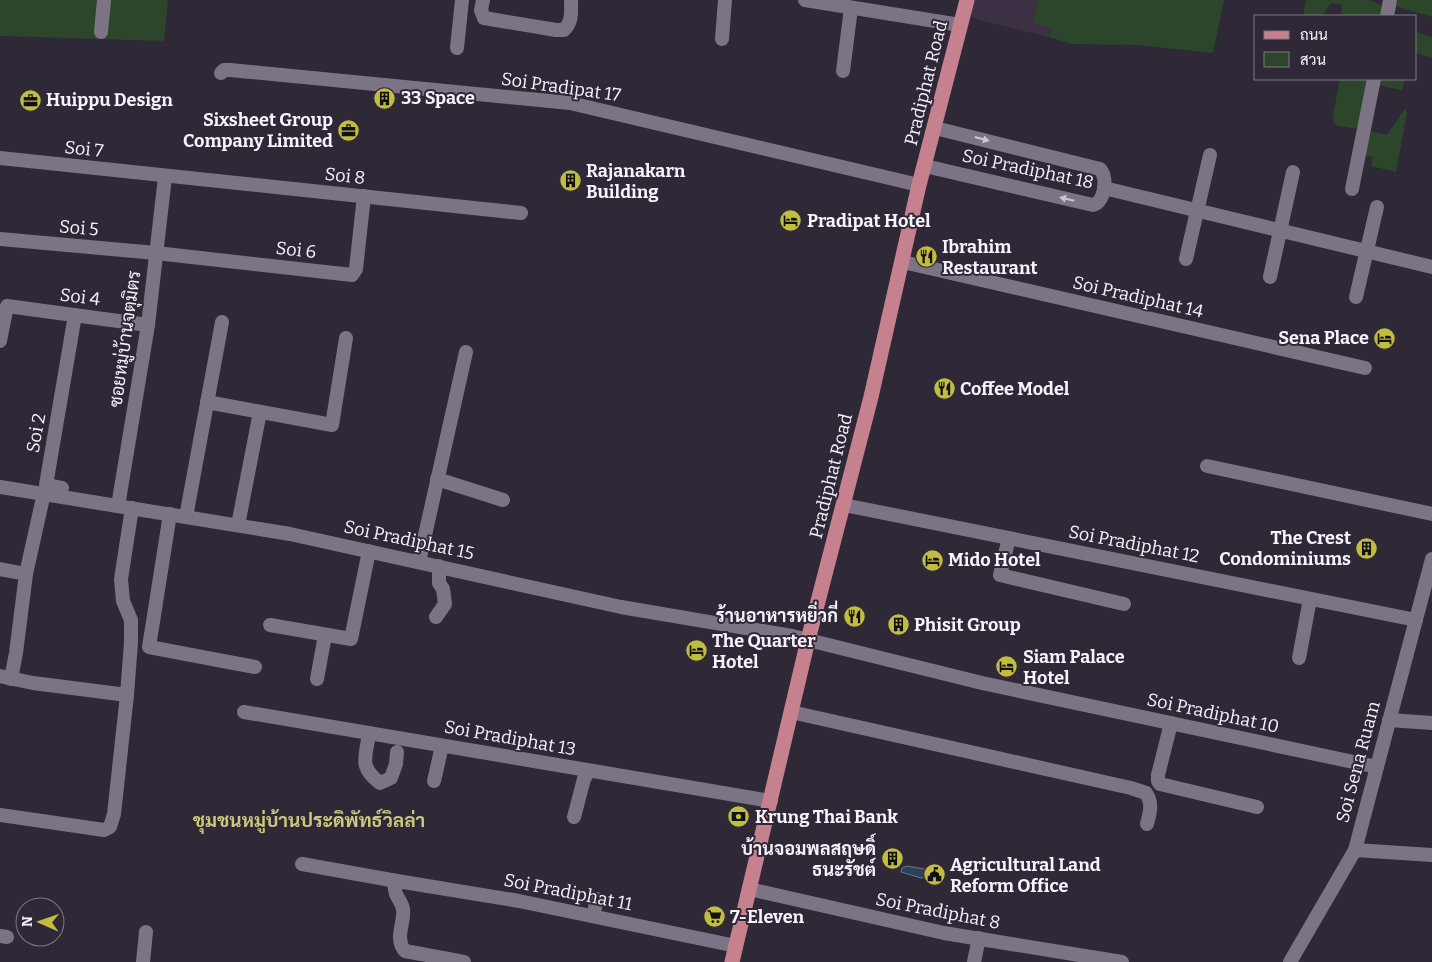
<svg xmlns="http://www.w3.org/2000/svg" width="1432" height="962" font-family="Bitter,Sarabun,serif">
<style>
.built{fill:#3b3044}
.green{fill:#2c462c}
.water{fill:#2b405b;stroke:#68758b}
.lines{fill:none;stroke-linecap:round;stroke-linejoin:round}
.minor{stroke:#7c7484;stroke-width:14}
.major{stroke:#c6818f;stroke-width:15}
.oneway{fill:#ccc6d2}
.labels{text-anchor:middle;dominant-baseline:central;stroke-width:4;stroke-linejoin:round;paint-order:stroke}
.street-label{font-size:18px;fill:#f7f2fc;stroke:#2f2836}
.poi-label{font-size:18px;font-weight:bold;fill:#f7f2fc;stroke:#2f2836;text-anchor:start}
.neighbourhood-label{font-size:19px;font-weight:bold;fill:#cbc97b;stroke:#2f2836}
</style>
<rect width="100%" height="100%" fill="#2f2836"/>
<polygon class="built" points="974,0 1038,0 1033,22 1051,28 1049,37 978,20 970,16"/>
<g class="green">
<polygon points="0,0 168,0 164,41 0,36"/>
<polygon points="1038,0 1224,0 1213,53 1137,45 1073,44 1049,37 1051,28 1033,22"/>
<polygon points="1306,0 1370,0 1382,6 1380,16 1341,16 1342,5 1331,3 1323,16 1303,16"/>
<polygon points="1396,0 1432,0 1432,17 1395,6"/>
<polygon points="1416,32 1432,37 1432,58 1416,53"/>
<polygon points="1340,79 1368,79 1359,129 1337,126 1333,121 1334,110"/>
<polygon points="1379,79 1405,79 1402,90 1378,85"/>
<polygon points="1405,108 1407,113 1396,172 1371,166 1373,157 1363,155 1367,131 1387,135"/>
</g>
<polygon class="water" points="907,866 930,870 931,875 921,878 901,872 902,868"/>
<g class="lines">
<g class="minor">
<path d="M483 0 481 10 484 18 556 30H564C573 21 571 11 571 0"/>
<polyline points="805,0 960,25"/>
<polyline points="1387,16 1390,0"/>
<polyline points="101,32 104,0"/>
<polyline points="722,39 725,0"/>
<polyline points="457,48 462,0"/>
<polyline points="843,71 851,8"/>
<polyline points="221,73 224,70 230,70 570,103 919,185"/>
<polyline points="0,158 521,213"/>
<path d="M925 166 1093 205C1105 202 1108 177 1100 169L935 128"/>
<polyline points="1104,188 1432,267"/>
<polyline points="1352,189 1374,79"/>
<polyline points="0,239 156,253 352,275 356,269 364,196"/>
<polyline points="1186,259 1210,155"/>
<polyline points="903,262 1365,368"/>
<polyline points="1270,277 1293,172"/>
<polyline points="1356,297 1377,207"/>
<polyline points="0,341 7,306 148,325"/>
<polyline points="207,402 332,425 346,338"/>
<polyline points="1207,466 1432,514"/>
<polyline points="437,479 503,500"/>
<polyline points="0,487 290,534 621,607 792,636 982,683 1377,767"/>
<polyline points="62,488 46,485 75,315"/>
<polyline points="844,505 1416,620"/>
<polyline points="118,506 148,325 165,177"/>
<polyline points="170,514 149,647 255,667"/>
<polyline points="186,517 222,322"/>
<polyline points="238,525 260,412"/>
<polyline points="1009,538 1000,575 1124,604"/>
<polyline points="419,562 466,352"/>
<polyline points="0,569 26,574"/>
<polyline points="436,617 445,604 443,589 439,583 439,566"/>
<polyline points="270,625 351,639 369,551"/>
<polyline points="1299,658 1310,599"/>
<polyline points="0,676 33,683 127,695"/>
<polyline points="11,679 16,653 26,574 44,493"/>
<polyline points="317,679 325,635"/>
<polyline points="244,712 771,801"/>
<path d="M791 712 1131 788 1146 793C1153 804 1150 812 1147 824"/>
<polyline points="1389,720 1432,723"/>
<polyline points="1171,723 1158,775 1158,781 1160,784 1257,807"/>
<path d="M369 733C366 758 358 766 380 783L391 778 396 764 397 752"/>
<polyline points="434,781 442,746"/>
<polyline points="0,815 104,830 110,827 114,814 127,695 131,642 131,620 123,601 121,579 132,508"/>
<polyline points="574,817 584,779 589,771"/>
<polyline points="1355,850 1432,855"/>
<path d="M302 864 391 880C396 884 394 888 396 894 398 899 402 903 403 909 405 922 394 939 405 951L464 962"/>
<polyline points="391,880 519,901 736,946"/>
<polyline points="749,889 944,933 1122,962"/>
<polyline points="593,916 597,899"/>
<polyline points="0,936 7,937"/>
<polyline points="143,962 146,932"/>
<polyline points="974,962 979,938"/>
<polyline points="1290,962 1355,850 1432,559"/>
</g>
<polyline class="major" points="732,962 808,640 871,397 919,185 967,0"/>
</g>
<defs><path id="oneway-solid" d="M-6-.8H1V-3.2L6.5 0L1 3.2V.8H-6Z" transform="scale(1.25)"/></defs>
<g class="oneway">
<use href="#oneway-solid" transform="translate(982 139) rotate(15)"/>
<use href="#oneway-solid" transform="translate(1067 199) rotate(-167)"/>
</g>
<defs>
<symbol id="building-disc" viewBox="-11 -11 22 22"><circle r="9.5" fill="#c2bd3f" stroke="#2f2836"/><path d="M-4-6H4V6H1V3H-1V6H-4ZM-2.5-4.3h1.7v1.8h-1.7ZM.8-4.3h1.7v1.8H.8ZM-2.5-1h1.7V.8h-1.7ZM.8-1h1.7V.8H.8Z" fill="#111"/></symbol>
<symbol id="office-disc" viewBox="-11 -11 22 22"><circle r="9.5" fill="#c2bd3f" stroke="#2f2836"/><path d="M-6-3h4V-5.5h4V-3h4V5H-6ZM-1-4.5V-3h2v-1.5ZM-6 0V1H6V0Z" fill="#111"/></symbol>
<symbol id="hotel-disc" viewBox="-11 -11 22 22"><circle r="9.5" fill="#c2bd3f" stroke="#2f2836"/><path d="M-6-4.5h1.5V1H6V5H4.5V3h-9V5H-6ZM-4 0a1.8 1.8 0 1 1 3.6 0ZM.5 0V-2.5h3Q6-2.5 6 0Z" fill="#111"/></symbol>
<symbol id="restaurant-disc" viewBox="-11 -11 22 22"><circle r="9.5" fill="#c2bd3f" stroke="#2f2836"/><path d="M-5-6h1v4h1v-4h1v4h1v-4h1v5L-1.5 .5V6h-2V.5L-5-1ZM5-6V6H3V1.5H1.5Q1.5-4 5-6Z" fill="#111"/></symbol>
<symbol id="bank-disc" viewBox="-11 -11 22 22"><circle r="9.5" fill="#c2bd3f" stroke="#2f2836"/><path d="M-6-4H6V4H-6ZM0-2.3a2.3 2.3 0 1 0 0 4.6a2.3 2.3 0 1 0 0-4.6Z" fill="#111"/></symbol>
<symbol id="civic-disc" viewBox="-11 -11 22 22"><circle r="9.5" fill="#c2bd3f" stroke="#2f2836"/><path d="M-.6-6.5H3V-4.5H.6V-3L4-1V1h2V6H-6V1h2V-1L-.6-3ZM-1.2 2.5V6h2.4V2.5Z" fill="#111"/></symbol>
<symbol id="supermarket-disc" viewBox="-11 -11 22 22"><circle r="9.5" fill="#c2bd3f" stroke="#2f2836"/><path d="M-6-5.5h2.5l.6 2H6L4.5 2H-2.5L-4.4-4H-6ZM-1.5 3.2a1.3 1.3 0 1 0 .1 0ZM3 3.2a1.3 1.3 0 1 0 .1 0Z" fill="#111"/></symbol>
</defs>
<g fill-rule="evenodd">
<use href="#building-disc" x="372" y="86" width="25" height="25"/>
<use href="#office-disc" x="18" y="88" width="25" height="25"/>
<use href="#office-disc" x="336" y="118" width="25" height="25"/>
<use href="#building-disc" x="558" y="168" width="25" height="25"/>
<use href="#hotel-disc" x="778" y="208" width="25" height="25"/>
<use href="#restaurant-disc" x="914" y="244" width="25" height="25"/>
<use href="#hotel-disc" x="1372" y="326" width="25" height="25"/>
<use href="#restaurant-disc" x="932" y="376" width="25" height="25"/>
<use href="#building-disc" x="1354" y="536" width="25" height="25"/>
<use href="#hotel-disc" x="920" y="548" width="25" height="25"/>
<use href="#restaurant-disc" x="842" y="604" width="25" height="25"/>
<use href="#building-disc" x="886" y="612" width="25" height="25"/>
<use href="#hotel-disc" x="684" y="638" width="25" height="25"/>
<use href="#hotel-disc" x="994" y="654" width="25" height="25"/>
<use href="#bank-disc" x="726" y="804" width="25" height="25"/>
<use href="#building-disc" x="880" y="846" width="25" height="25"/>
<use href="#civic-disc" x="922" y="862" width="25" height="25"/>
<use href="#supermarket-disc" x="702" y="904" width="25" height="25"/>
</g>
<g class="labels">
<g class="street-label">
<text transform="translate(926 83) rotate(-76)">Pradiphat Road</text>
<text transform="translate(561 87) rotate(8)">Soi Pradipat 17</text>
<text transform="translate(84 149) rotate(6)">Soi 7</text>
<text transform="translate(1028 169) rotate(12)">Soi Pradiphat 18</text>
<text transform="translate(345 176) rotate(6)">Soi 8</text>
<text transform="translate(79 228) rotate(5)">Soi 5</text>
<text transform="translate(296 250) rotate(6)">Soi 6</text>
<text transform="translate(80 297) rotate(7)">Soi 4</text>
<text transform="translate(1138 297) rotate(13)">Soi Pradiphat 14</text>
<text transform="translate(125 339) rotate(-82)">ซอยหมู่บ้านจตุมิตร</text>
<text transform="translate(36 433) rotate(-80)">Soi 2</text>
<text transform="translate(831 476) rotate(-76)">Pradiphat Road</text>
<text transform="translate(409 540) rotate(12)">Soi Pradiphat 15</text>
<text transform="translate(1134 544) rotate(11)">Soi Pradiphat 12</text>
<text transform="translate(1213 713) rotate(12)">Soi Pradiphat 10</text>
<text transform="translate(510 738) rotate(10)">Soi Pradiphat 13</text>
<text transform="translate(1358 762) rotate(-75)">Soi Sena Ruam</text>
<text transform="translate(568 892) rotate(11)">Soi Pradiphat 11</text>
<text transform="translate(938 911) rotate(11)">Soi Pradiphat 8</text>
</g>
<g class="poi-label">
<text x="401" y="98">33 Space</text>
<text x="46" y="100">Huippu Design</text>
<text x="333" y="120" text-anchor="end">Sixsheet Group<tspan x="333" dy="21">Company Limited</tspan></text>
<text x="586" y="171">Rajanakarn<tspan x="586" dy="21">Building</tspan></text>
<text x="807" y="221">Pradipat Hotel</text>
<text x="942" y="247">Ibrahim<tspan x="942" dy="21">Restaurant</tspan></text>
<text x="1369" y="338" text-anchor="end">Sena Place</text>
<text x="960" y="389">Coffee Model</text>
<text x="1351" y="538" text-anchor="end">The Crest<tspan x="1351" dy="21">Condominiums</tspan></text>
<text x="948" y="560">Mido Hotel</text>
<text x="838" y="616" text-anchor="end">ร้านอาหารหยิ่วกี่</text>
<text x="914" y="625">Phisit Group</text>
<text x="712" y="641">The Quarter<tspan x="712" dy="21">Hotel</tspan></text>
<text x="1023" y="657">Siam Palace<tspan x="1023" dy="21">Hotel</tspan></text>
<text x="755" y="817">Krung Thai Bank</text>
<text x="876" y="849" text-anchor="end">บ้านจอมพลสฤษดิ์<tspan x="876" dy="21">ธนะรัชต์</tspan></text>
<text x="950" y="865">Agricultural Land<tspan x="950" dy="21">Reform Office</tspan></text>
<text x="730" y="917">7-Eleven</text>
</g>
<g class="neighbourhood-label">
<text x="309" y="820">ชุมชนหมู่บ้านประดิพัทธ์วิลล่า</text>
</g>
</g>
<rect x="1254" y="15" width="162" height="65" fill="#2f2836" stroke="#7f7985"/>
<rect x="1264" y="31" width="25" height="8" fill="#c6818f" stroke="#7f7985"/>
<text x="1300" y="40" font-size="15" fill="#f7f2fc">ถนน</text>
<rect x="1264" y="52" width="25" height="15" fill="#2c462c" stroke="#7f7985"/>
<text x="1300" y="65" font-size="15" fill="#f7f2fc">สวน</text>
<g transform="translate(40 922) rotate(272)"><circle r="24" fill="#2f2836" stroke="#7f7985"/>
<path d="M0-4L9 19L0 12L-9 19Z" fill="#c2bd3f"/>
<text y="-8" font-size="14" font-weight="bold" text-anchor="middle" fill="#f7f2fc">N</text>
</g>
</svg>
